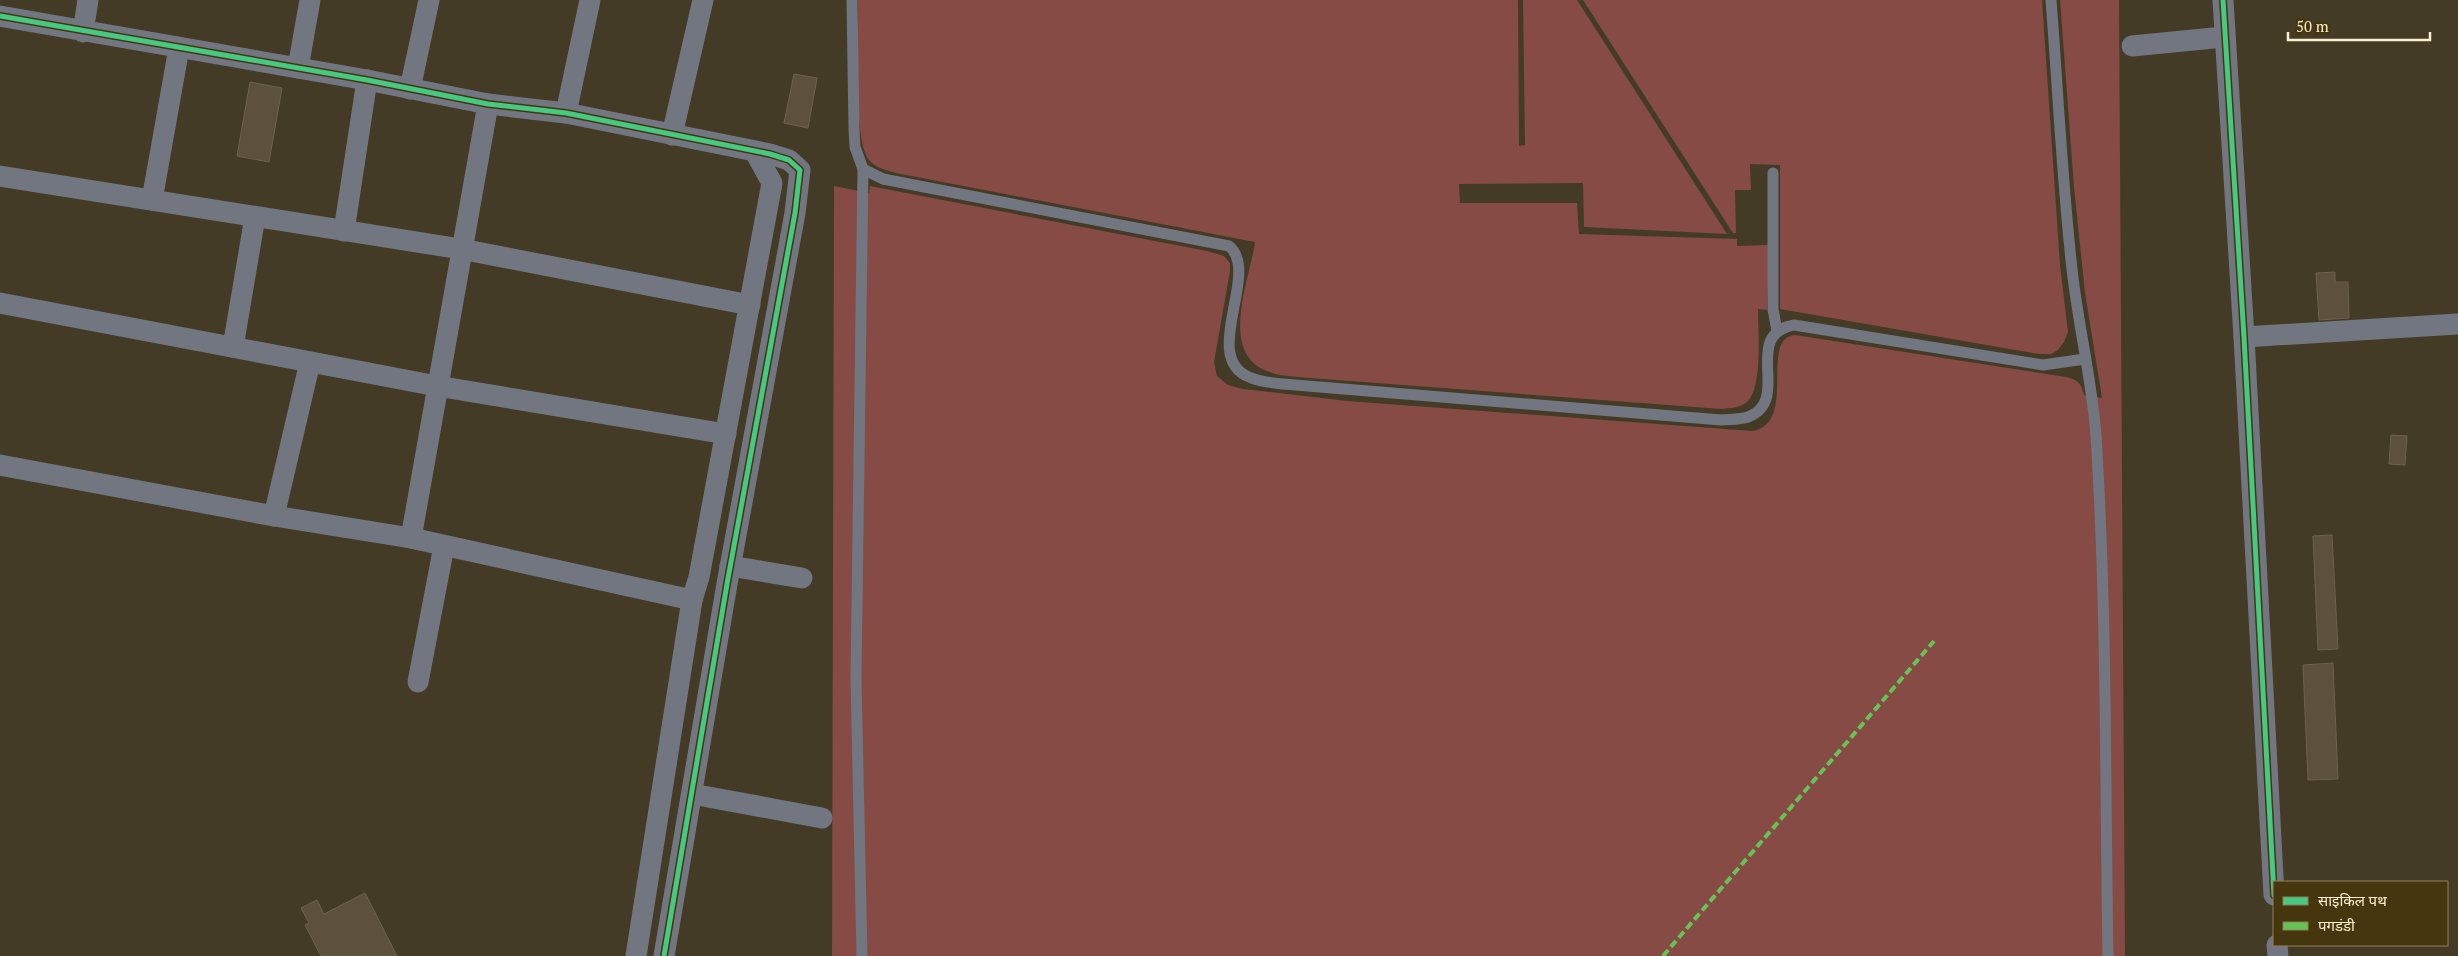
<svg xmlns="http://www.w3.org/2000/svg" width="2458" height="956" font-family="'PT Serif','Noto Sans Devanagari',serif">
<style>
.green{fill:#854b44}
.building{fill:#5b513c;stroke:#6d634b}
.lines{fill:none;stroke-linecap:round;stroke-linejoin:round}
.lane{stroke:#727681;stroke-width:11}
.street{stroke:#727681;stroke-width:21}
.quiet{stroke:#66c356;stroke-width:4;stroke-dasharray:8 4;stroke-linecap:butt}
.cycleway-casing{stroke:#46360d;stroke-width:8}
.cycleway{stroke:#46c982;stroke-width:5}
</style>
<rect width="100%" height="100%" fill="#443b26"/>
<g class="green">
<path d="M858 0H1518L1519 146 1525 145 1523 0H1577L1727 234 1584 227 1583 183 1459 184 1460 203H1577L1579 234 1737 239V246L1769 245 1767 310 1758 309C1758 331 1763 387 1747 402 1740 408 1730 408 1721 409L1297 377C1287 376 1276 375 1267 371 1218 352 1250 279 1255 242L896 173C887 170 875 168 869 160 852 140 859 31 858 0Z"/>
<polygon points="1583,0 2042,0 2060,265 2068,332 2064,342 2058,350 2051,354 2039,354 1780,309 1780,165 1750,164 1751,190 1735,190 1736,233 1733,233"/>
<path d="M2060 0H2119L2125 956H832L834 186 869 193 870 186 1207 251 1224 256 1230 263V271L1214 362 1217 376 1228 385 1243 389 1347 401 1752 431C1799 424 1758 338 1795 335L2066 377C2078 380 2081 383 2084 395L2102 398 2085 293 2074 187Z"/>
</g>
<g class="building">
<polygon points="794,74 817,78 808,128 784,123"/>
<polygon points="250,82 282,88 269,162 237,156"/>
<polygon points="2335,272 2335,282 2348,282 2349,318 2319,320 2316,273"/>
<polygon points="2391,435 2407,436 2405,465 2389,464"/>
<polygon points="2332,535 2338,649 2318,650 2313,536"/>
<polygon points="2333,663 2338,779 2308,780 2303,665"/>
<polygon points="365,893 397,956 321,956 305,925 309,923 301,908 317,900 324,914"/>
</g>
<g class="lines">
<g class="lane">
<path d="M852 0 854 129 855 147 863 169 883 179 1229 246C1261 272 1200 357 1249 377 1260 382 1272 383 1283 384L1721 420C1729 419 1740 420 1748 417 1793 400 1740 335 1794 325L2043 365 2085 359"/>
<path d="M2051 0C2058 90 2062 180 2072 269 2078 325 2092 380 2096 436 2107 609 2105 783 2108 956"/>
<polyline points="1773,173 1773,309 1777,331"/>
<polyline points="862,956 856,678 863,169"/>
</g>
<g class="street">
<polyline points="2223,0 2244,337 2274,895"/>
<polyline points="0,16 367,80 488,104 566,113 770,154 789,160 800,170 795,213 727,584 664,956"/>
<polyline points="83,32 88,0"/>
<polyline points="2132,46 2224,37"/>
<polyline points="298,68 310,0"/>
<polyline points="410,89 429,0"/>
<polyline points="566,113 590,0"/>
<polyline points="672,135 703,0"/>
<polyline points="0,176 461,249 750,305"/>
<polyline points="152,200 179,48"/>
<polyline points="344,231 367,80"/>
<polyline points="0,303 437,386 726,434"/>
<polyline points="2244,337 2458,324"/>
<polyline points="233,347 255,217"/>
<polyline points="0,465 274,516 411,538 692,600"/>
<polyline points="274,516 310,362"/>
<polyline points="411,538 488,104"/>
<polyline points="730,566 802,578"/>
<polyline points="418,682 444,546"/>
<polyline points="692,794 822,818"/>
<polyline points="2277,945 2278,956"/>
<polyline points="636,956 692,600 699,577 772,183 755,152"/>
</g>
<polyline class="quiet" points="1663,956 1934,641"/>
<defs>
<g id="cycleway">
<polyline points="2223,0 2244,337 2274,895"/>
<polyline points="0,16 367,80 488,104 566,113 770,154 789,160 800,170 795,213 727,584 664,956"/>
</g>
</defs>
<use href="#cycleway" class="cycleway-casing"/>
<use href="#cycleway" class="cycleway"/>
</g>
<rect x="2273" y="881" width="175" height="65" fill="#46360d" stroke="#8f805c"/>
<rect x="2283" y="897" width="25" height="8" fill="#46c982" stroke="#8f805c"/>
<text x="2318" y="906" font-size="15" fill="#fdefd2">साइकिल पथ</text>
<rect x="2283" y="922" width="25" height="8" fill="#66c356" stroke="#8f805c"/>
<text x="2318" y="931" font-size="15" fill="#fdefd2">पगडंडी</text>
<path d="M2288 32v8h142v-8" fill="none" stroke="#fdefd2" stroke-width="2.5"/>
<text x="2296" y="32" font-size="15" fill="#fdefd2" stroke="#46360d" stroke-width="4" paint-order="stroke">50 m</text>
</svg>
